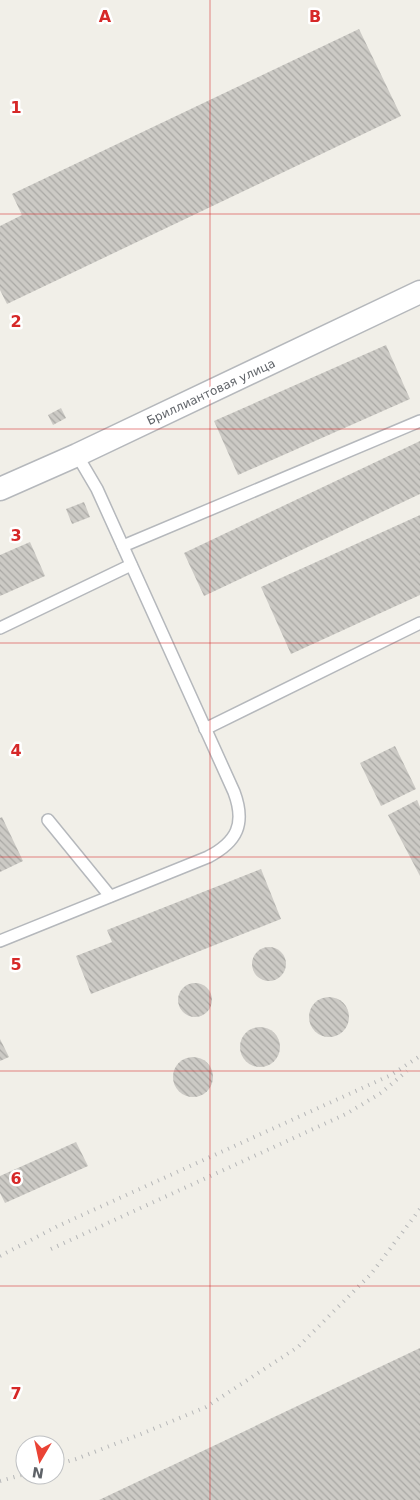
<svg xmlns="http://www.w3.org/2000/svg" width="420" height="1500" font-family="'DejaVu Sans',sans-serif">
<style>
.building{fill:url(#building-back-hatch)}
.lines{fill:none;stroke-linecap:round;stroke-linejoin:round}
.lane-casing{stroke:#b5b8bc;stroke-width:14}
.street-casing{stroke:#b5b8bc;stroke-width:25}
.lane{stroke:#fff;stroke-width:11}
.street{stroke:#fff;stroke-width:22}
.rail{stroke:#b6b7b8;stroke-width:4;stroke-dasharray:1 6;stroke-linecap:butt}
.grid{fill:none;stroke:#d62828;stroke-width:1;stroke-opacity:0.55}
.labels{text-anchor:middle;dominant-baseline:central;stroke-width:5;stroke-linejoin:round;paint-order:stroke}
.street-label{font-size:12px;fill:#5f6368;stroke:#fff}
.grid-label{font-size:16px;text-anchor:middle;font-weight:bold;fill:#d62828;stroke:#fff;stroke-width:5;stroke-linejoin:round;paint-order:stroke}
</style>
<defs>
<pattern id="building-back-hatch" width="6" height="6" patternUnits="userSpaceOnUse" patternTransform="scale(1.25)"><rect width="6" height="6" fill="#cccac5"/><path d="M-1 5l2 2M0 0l6 6M5-1l2 2" fill="none" stroke="#a9a8a4"/></pattern>
</defs>
<rect width="100%" height="100%" fill="#f1efe8"/>
<g class="building">
<polygon points="359,29 401,116 7,304 0,290 0,226 22,215 12,194"/>
<polygon points="386,345 410,399 238,475 214,421"/>
<polygon points="61,408 66,418 53,425 48,415"/>
<polygon points="420,441 420,494 204,596 184,553"/>
<polygon points="84,502 90,517 72,524 66,509"/>
<polygon points="420,515 420,595 291,654 261,587"/>
<polygon points="30,542 45,576 0,596 0,555"/>
<polygon points="395,746 416,789 381,806 360,763"/>
<polygon points="417,800 420,807 420,876 388,815"/>
<polygon points="2,817 23,861 0,872 0,818"/>
<polygon points="261,869 281,919 91,994 76,956 112,942 107,930"/>
<circle cx="269" cy="964" r="17"/>
<circle cx="195" cy="1000" r="17"/>
<circle cx="329" cy="1017" r="20"/>
<circle cx="260" cy="1047" r="20"/>
<polygon points="0,1039 9,1057 0,1061"/>
<circle cx="193" cy="1077" r="20"/>
<polygon points="76,1142 88,1166 5,1203 0,1193 0,1176"/>
<polygon points="420,1348 420,1500 99,1500"/>
</g>
<g class="lines">
<defs>
<g id="lane">
<polyline points="123,546 420,421"/>
<polyline points="0,628 131,565"/>
<polyline points="205,729 420,623"/>
<polyline points="48,820 110,896"/>
<path d="M0 941 208 857C237 842 246 824 234 792L97 489 77 455"/>
</g>
<polyline id="street" points="0,489 77,455 420,292"/>
</defs>
<use href="#lane" class="lane-casing"/>
<use href="#street" class="street-casing"/>
<use href="#lane" class="lane"/>
<use href="#street" class="street"/>
<g class="rail">
<polyline points="51,1249 346,1114 381,1093 407,1071"/>
<polyline points="0,1256 58,1226 391,1075 420,1056"/>
<polyline points="55,1465 76,1459 141,1434 206,1407 298,1347 371,1274 420,1209"/>
<polyline points="0,1481 25,1474"/>
</g>
</g>
<path class="grid" d="M210 0V1500M0 214H420M0 429H420M0 643H420M0 857H420M0 1071H420M0 1286H420"/>
<g class="labels">
<g class="street-label">
<text transform="translate(211 392) rotate(-25)">Бриллиантовая улица</text>
</g>
</g>
<g class="grid-label">
<text x="105" y="22">A</text>
<text x="315" y="22">B</text>
<text x="16" y="113">1</text>
<text x="16" y="327">2</text>
<text x="16" y="541">3</text>
<text x="16" y="756">4</text>
<text x="16" y="970">5</text>
<text x="16" y="1184">6</text>
<text x="16" y="1399">7</text>
</g>
<g transform="translate(40 1460) rotate(189)"><circle r="24" fill="#ffffff" stroke="#bfc1c3"/>
<path d="M0-4L9 19L0 12L-9 19Z" fill="#ea4335"/>
<text y="-8" font-size="14" font-weight="bold" text-anchor="middle" fill="#5f6368">N</text>
</g>
</svg>
